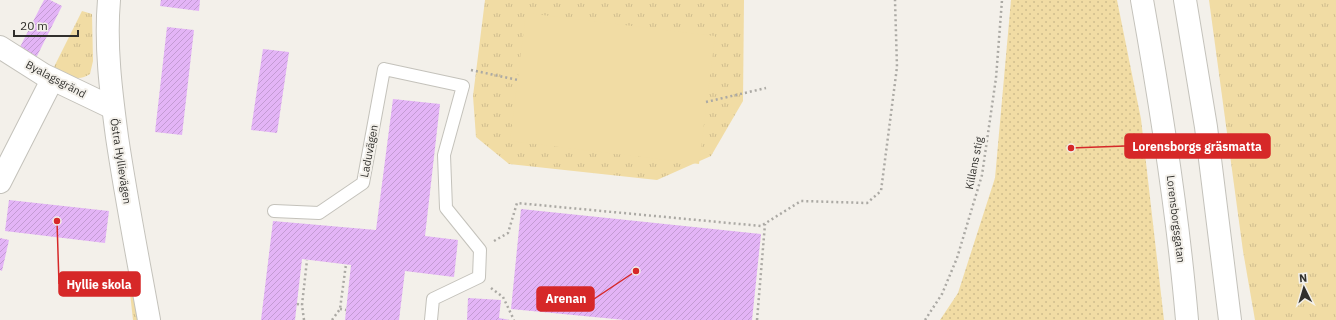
<svg xmlns="http://www.w3.org/2000/svg" width="1336" height="320" font-family="'IBM Plex Sans',sans-serif">
<style>
.grass{fill:url(#grass-tufts)}
.park{fill:url(#park-dots)}
.pitch{fill:#f1dca4}
.building{fill:url(#building-hatch)}
.lines{fill:none;stroke-linecap:round;stroke-linejoin:round}
.service-casing{stroke:#c4c2bb;stroke-width:14}
.minor-casing{stroke:#c4c2bb;stroke-width:24}
.secondary-casing{stroke:#c4c2bb;stroke-width:24}
.path{stroke:#aba9a4;stroke-width:2.5;stroke-dasharray:2 3;stroke-linecap:butt}
.service{stroke:#fff;stroke-width:12}
.minor{stroke:#fff;stroke-width:22}
.secondary{stroke:#fff;stroke-width:22}
.labels{text-anchor:middle;dominant-baseline:central;stroke-width:4;stroke-linejoin:round;paint-order:stroke}
.street-label{font-size:11px;fill:#31302d;stroke:#f3f0ea}
.leader{fill:none;stroke:#d62828;stroke-width:1.5}
.callout-dot{fill:#d62828;stroke:#f3f0ea;stroke-width:1.5}
.callout{fill:#d62828;stroke:#d62828;stroke-width:1.5}
.callout-label{font-size:12px;text-anchor:middle;font-weight:bold;fill:#fff}
</style>
<defs>
<pattern id="grass-tufts" width="24" height="20" patternUnits="userSpaceOnUse"><rect width="24" height="20" fill="#f1dca4"/><path d="M3 7l-1-3M5 7V3M7 7l1-3M15 17l-1-3M17 17v-4M19 17l1-3" fill="none" stroke="#cfbd8e"/></pattern>
<pattern id="park-dots" width="8" height="8" patternUnits="userSpaceOnUse"><rect width="8" height="8" fill="#f1dca4"/><path d="M2 2h.1M6 6h.1" fill="none" stroke="#cfbd8e" stroke-width="1.8" stroke-linecap="round"/></pattern>
<pattern id="building-hatch" width="6" height="6" patternUnits="userSpaceOnUse"><rect width="6" height="6" fill="#e3b4f6"/><path d="M-1 1l2-2M0 6l6-6M5 7l2-2" fill="none" stroke="#c39bd3"/></pattern>
</defs>
<rect width="100%" height="100%" fill="#f3f0ea"/>
<g class="grass">
<polygon points="485,0 744,0 743,101 711,156 657,180 509,164 476,137 473,96"/>
<polygon points="1209,0 1336,0 1336,320 1255,320 1243,251"/>
<path d="M82 11 92 14 93 61 90 74C77 83 66 75 54 67Z"/>
<polygon points="130,293 132,293 138,320 133,320"/>
</g>
<polygon class="park" points="1011,0 1117,0 1141,119 1164,320 940,320 958,293 995,178"/>
<polygon class="pitch" points="526,13 715,36 699,164 510,141"/>
<g class="building">
<polygon points="44,0 50,0 62,6 36,58 19,49"/>
<polygon points="161,0 200,0 199,11 160,6"/>
<polygon points="167,27 194,30 182,135 155,132"/>
<polygon points="263,49 289,52 277,133 251,130"/>
<polygon points="393,99 440,104 425,236 458,240 454,277 405,271 399,320 345,320 351,265 302,259 295,320 261,320 273,221 376,230"/>
<polygon points="9,200 109,211 105,243 5,231"/>
<polygon points="521,209 761,234 752,320 625,320 511,309"/>
<polygon points="0,238 9,240 2,271 0,270"/>
<polygon points="468,298 501,300 499,318 510,320 467,320"/>
</g>
<g class="lines">
<defs>
<polyline id="service" points="274,211 319,213 363,183 384,69 463,86 444,155 446,208 480,250 479,277 433,299 431,320"/>
<g id="minor">
<path d="M109 0C105 45 111 92 117 137 126 198 138 259 149 320"/>
<polyline points="0,47 44,75 113,108"/>
<polyline points="0,182 52,80"/>
</g>
<g id="secondary">
<path d="M1142 0C1161 106 1178 213 1187 320"/>
<polyline points="1185,0 1206,127 1230,320"/>
</g>
</defs>
<use href="#service" class="service-casing"/>
<use href="#minor" class="minor-casing"/>
<use href="#secondary" class="secondary-casing"/>
<g class="path">
<polyline points="471,70 518,80"/>
<polyline points="706,102 766,88"/>
<polyline points="494,241 508,233 517,203 761,226 801,201 867,203 881,191 897,67 895,0"/>
<polyline points="491,288 503,297 514,320"/>
<polyline points="297,304 302,305"/>
<polyline points="340,309 346,310"/>
<polyline points="304,320 302,305 307,260"/>
<polyline points="332,320 340,309 346,264"/>
<polyline points="757,320 765,224"/>
<polyline points="925,320 942,294 957,258 982,175 996,78 1002,0"/>
</g>
<use href="#service" class="service"/>
<use href="#minor" class="minor"/>
<use href="#secondary" class="secondary"/>
</g>
<g class="labels">
<g class="street-label">
<text transform="translate(56 79) rotate(28)">Byalagsgränd</text>
<text transform="translate(369 151) rotate(-79)">Laduvägen</text>
<text transform="translate(121 161) rotate(81)">Östra Hyllievägen</text>
<text transform="translate(974 163) rotate(-79)">Killans stig</text>
<text transform="translate(1176 219) rotate(83)">Lorensborgsgatan</text>
</g>
</g>
<path class="leader" d="M1071 148L1125 146M57 221L59 284M636 271L594 299"/>
<g class="callout-dot">
<circle cx="1071" cy="148" r="4"/>
<circle cx="57" cy="221" r="4"/>
<circle cx="636" cy="271" r="4"/>
</g>
<g class="callout">
<rect x="1125" y="134" width="145" height="24" rx="4"/>
<rect x="59" y="272" width="81" height="24" rx="4"/>
<rect x="537" y="287" width="57" height="24" rx="4"/>
</g>
<g class="callout-label">
<text x="1197" y="151">Lorensborgs gräsmatta</text>
<text x="99" y="289">Hyllie skola</text>
<text x="566" y="303">Arenan</text>
</g>
<g transform="translate(1304 288) rotate(355)" stroke="#f3f0ea" stroke-width="3" paint-order="stroke">
<path d="M0-3L7 15L0 10L-7 15Z" fill="#31302d"/>
<text y="-6" font-size="11" font-weight="bold" text-anchor="middle" fill="#31302d">N</text>
</g>
<path d="M14 30v6h64v-6" fill="none" stroke="#31302d" stroke-width="2"/>
<text x="20" y="30" font-size="12" fill="#31302d" stroke="#f3f0ea" stroke-width="3" paint-order="stroke">20 m</text>
</svg>
